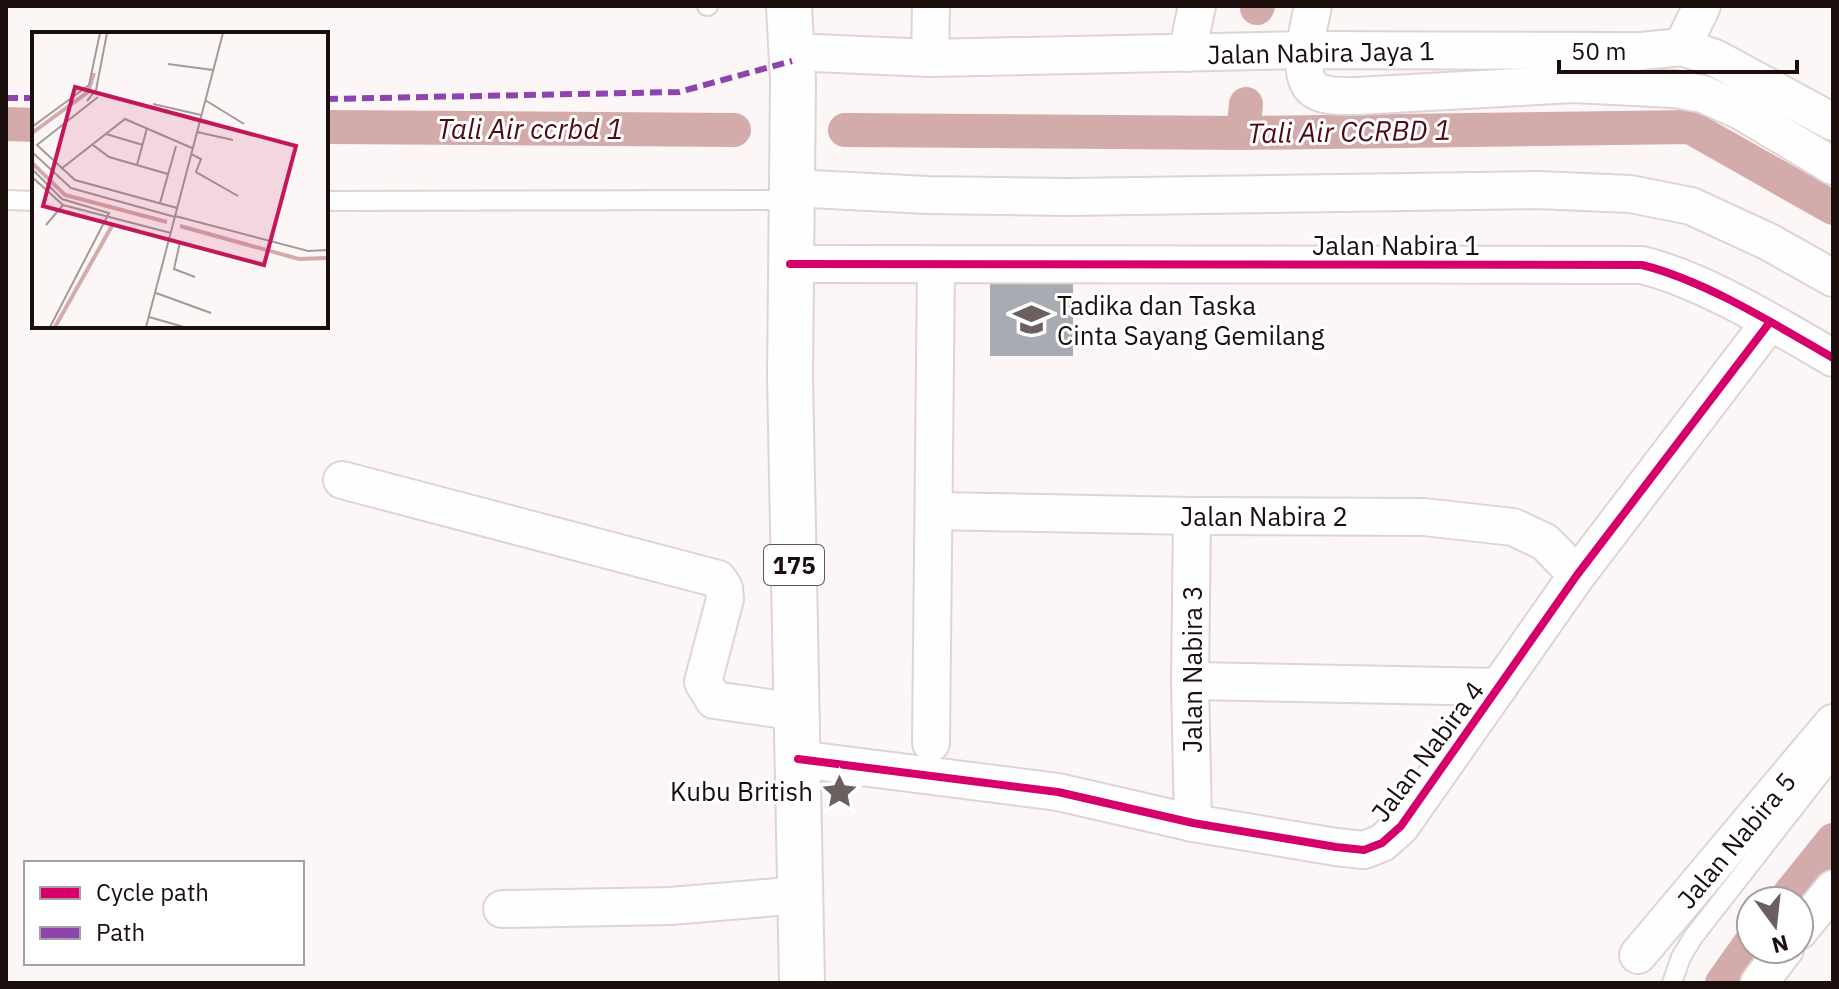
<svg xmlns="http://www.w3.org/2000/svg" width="1839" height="989" font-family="'IBM Plex Sans',sans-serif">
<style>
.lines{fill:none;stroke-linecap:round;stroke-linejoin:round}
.canal{stroke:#d3abaa;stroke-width:34}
.building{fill:#a8acb2}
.service-casing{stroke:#dfd3d3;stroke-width:22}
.minor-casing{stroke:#dfd3d3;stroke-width:40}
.primary-casing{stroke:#dfd3d3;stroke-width:48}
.service{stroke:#fffefe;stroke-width:18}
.minor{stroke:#fffefe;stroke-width:36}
.primary{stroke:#fffefe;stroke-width:44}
.quiet{stroke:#8e44ad;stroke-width:6;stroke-dasharray:12 6;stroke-linecap:butt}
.cycleway-casing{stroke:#fff;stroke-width:13}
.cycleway{stroke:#d6006c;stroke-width:8}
.labels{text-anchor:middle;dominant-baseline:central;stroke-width:6;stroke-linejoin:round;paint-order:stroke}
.shield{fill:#fff;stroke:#615656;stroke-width:2}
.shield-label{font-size:24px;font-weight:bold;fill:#1d0e0e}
.street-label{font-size:26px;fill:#1d0e0e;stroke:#fff}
.poi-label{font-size:26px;fill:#1d0e0e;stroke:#fff;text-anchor:start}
.water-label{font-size:28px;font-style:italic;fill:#4f0914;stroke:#fff}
.inset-river{fill:none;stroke:#d3abaa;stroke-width:4}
.inset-road{fill:none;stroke:#a39a99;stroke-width:2}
.view{fill:#c2185b;fill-opacity:0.15;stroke:#c2185b;stroke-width:4}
.inset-edge{fill:none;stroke:#1d0e0e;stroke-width:4}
</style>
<rect width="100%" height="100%" fill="#fcf7f6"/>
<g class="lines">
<g class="canal">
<polyline points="1257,8 1258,6"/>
<polyline points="6,124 34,125"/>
<polyline points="326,127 734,130"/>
<polyline points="845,130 1243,133 1690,127 1833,208"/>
<polyline points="1243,133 1246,104"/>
<polyline points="1784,901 1833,840"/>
<polyline points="1722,983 1751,942"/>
</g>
</g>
<polygon class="building" points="1073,283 1073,356 990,356 990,284"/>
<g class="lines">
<defs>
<g id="service">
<polyline points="707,6 708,6"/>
<polyline points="6,200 34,201"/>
<polyline points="326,201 791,200"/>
<polyline points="1672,983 1681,957 1694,936 1833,758"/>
</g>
<g id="minor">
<path d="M1313 6C1309 27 1293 81 1318 92 1330 97 1344 96 1357 96L1573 84 1674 89 1703 94 1741 111 1833 166"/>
<polyline points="1682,47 1702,6"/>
<polyline points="791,52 930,58 1305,50 1641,51 1682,47 1715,58 1833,122"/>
<polyline points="1187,53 1197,6"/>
<polyline points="930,58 931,6"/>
<polyline points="791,188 927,195 1068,197 1538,190 1630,194 1691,206 1769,242 1833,278"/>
<path d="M790 264 1642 265C1706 281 1776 325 1833 358"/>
<polyline points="342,480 718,579 724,588 725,599 703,682 714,700 798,712"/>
<polyline points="934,511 1192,516 1424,517 1513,527 1545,542 1577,575"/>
<polyline points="1192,516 1190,681 1193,823"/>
<polyline points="1190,681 1499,687"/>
<polyline points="931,743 936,265"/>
<polyline points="798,759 1058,792 1193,823 1336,847 1364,850 1382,843 1401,826 1577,575 1770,322"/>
<polyline points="502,909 670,906 801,895"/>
<polyline points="1799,931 1833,889"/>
<polyline points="1638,955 1833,723"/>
<polyline points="1759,983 1785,949"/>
</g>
<polyline id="primary" points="789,6 793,81 790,377 802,983"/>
</defs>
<use href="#service" class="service-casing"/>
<use href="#minor" class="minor-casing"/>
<use href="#primary" class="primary-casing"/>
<use href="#service" class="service"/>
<use href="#minor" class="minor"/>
<use href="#primary" class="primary"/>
<g class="quiet">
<polyline points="6,98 34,98"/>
<polyline points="326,99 679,92 792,61"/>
</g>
<defs>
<g id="cycleway">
<path d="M790 264 1642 265C1706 281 1776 325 1833 358"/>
<polyline points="798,759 1058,792 1193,823 1336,847 1364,850 1382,843 1401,826 1577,575 1770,322"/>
</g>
</defs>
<use href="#cycleway" class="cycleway-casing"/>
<use href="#cycleway" class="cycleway"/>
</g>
<defs>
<symbol id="school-bare" viewBox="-9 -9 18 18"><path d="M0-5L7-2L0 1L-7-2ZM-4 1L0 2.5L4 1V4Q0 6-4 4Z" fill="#6b605f" stroke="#fff" stroke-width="2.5" paint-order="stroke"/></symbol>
<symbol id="sight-bare" viewBox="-9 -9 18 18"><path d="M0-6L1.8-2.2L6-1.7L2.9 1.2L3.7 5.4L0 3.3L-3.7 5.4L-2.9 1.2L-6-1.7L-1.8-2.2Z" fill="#6b605f" stroke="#fff" stroke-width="2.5" paint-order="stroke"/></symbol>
</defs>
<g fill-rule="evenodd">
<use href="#school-bare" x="1006" y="294" width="51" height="51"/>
<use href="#sight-bare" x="814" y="766" width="51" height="51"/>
</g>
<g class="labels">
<rect class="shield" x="764" y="545" width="60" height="40" rx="6"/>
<g class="shield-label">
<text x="794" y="565">175</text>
</g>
<g class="street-label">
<text transform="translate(1321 52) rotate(-1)">Jalan Nabira Jaya 1</text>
<text x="1396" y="245">Jalan Nabira 1</text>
<text x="1264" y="516">Jalan Nabira 2</text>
<text transform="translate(1192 669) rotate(-90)">Jalan Nabira 3</text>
<text transform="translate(1427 751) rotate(-53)">Jalan Nabira 4</text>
<text transform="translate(1736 840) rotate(-50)">Jalan Nabira 5</text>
</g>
<g class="poi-label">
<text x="1057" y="305">Tadika dan Taska<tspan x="1057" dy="30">Cinta Sayang Gemilang</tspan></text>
<text x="813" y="791" text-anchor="end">Kubu British</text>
</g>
<g class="water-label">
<text x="530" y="128">Tali Air ccrbd 1</text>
<text transform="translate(1349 131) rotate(-1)">Tali Air CCRBD 1</text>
</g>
</g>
<g transform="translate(32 32)">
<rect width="296" height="296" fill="#fcf7f6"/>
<path class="inset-river" d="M0 101 56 60 62 41M0 131 33 163 135 190M148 194 267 227 296 226M23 295 81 192"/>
<path class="inset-road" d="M136 32 181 38M66 65 5 113 43 148 145 176M173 68 212 92M55 69 64 58 75 1M121 72 169 83M0 95 57 53 68 1M165 100 201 108M74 102 111 113M61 113 77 125 136 142M0 120 39 156 143 185M159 122 169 127 164 140 206 164M105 133 115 96M0 137 30 167 77 181 18 295M29 137 93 87 160 116M0 145 31 173 139 201M128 171 144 114M143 184 276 219 296 218M14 193 31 173M137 208 148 210 142 237 163 245M124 261 179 281M117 285 152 295M114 295 191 1"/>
<path class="view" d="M43 55 264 114 232 233 11 174Z"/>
<rect width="296" height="296" class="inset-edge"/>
</g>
<rect width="1839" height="989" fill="none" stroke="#1d0e0e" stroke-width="16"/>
<rect x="24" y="861" width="280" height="104" fill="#ffffff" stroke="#a59f9f" stroke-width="2"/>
<rect x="40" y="887" width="40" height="12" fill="#d6006c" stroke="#a59f9f" stroke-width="2"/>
<text x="96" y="901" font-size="24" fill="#1d0e0e">Cycle path</text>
<rect x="40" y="927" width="40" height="12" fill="#8e44ad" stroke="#a59f9f" stroke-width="2"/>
<text x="96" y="941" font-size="24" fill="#1d0e0e">Path</text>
<g transform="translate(1775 925) rotate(165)"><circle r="38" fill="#ffffff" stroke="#a59f9f" stroke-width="2"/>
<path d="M0-6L14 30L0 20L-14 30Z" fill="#6b605f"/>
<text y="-12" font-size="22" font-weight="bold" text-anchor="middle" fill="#1d0e0e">N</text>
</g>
<path d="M1559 60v12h238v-12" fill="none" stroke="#1d0e0e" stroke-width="4"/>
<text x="1571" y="60" font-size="24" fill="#1d0e0e" stroke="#ffffff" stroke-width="6" paint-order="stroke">50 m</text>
</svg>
